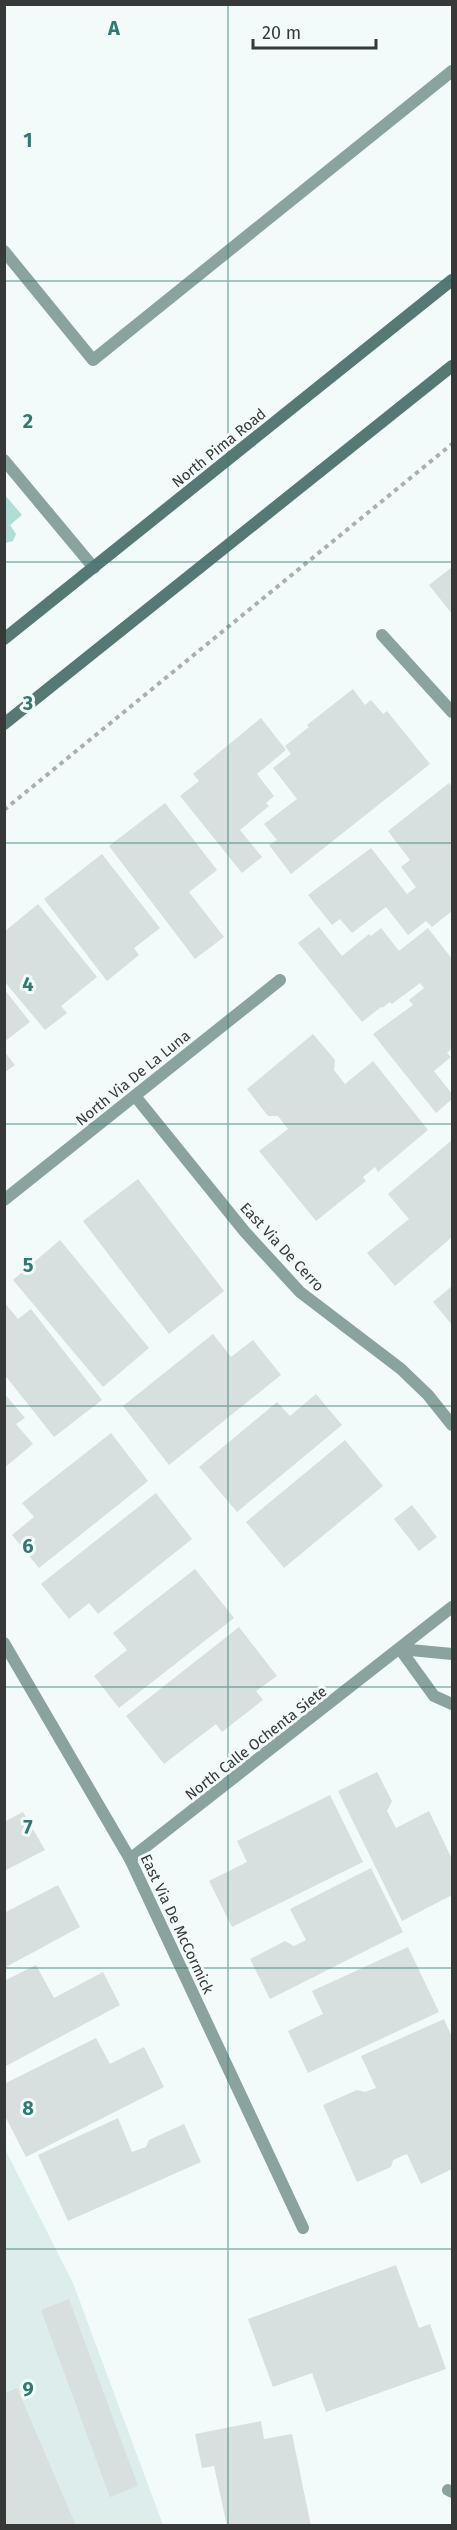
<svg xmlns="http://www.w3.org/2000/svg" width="457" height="2530" font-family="'Fira Sans',sans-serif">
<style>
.built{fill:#dcedeb}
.green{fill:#b2dcd6}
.building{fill:#d7e0df}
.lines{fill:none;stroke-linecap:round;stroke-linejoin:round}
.path{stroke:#a9b0af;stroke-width:4;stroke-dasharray:4.5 4.5;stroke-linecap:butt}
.service{stroke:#8ba39f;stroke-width:12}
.minor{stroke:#8ba39f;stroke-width:12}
.secondary{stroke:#577975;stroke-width:12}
.grid{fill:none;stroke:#327972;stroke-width:1.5;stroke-opacity:0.55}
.labels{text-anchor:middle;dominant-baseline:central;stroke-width:6;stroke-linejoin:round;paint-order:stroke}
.street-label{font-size:15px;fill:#363938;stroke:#f2fbf9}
.grid-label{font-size:20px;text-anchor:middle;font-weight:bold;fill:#327972;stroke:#f2fbf9;stroke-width:6;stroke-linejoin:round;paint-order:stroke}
</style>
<rect width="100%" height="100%" fill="#f2fbf9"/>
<polygon class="built" points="4,2147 73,2283 163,2525 5,2525"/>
<polygon class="green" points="5,495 22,515 10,525 16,534 13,541 5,543"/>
<g class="building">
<polygon points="452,567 452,614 429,585"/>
<polygon points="353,689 365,705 371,700 383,714 387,711 430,764 291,874 269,845 277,840 264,824 297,799 273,768 291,754 285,746 309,727 307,725"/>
<polygon points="261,718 286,750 257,774 274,796 266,803 269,806 240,830 262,857 242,873 180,796 199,781 193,774"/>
<polygon points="449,783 452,787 452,911 432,927 426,921 408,935 386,907 352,933 340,919 332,925 308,895 371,848 407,894 416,887 401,867 410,860 388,831"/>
<polygon points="165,803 217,870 189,892 224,937 195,959 109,846"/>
<polygon points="102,854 160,928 134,948 139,955 107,981 44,899"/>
<polygon points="38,904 97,977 61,1006 67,1013 45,1030 4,981 4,932"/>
<polygon points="319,927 342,956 369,934 371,936 381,928 399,951 428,928 452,959 452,1013 451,1015 452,1048 447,1053 451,1057 434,1071 452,1094 452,1099 436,1113 373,1034 413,1005 409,1000 424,988 420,983 392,1004 390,1002 382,1008 381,1007 362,1022 298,943"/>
<polygon points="4,989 30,1022 4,1042"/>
<polygon points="313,1034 335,1060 334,1070 345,1084 373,1061 428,1130 378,1172 375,1167 363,1177 366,1181 316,1221 259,1151 288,1129 278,1116 268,1116 247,1089"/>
<polygon points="4,1051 15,1065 4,1073"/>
<polygon points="452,1140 452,1237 395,1286 367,1253 409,1219 388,1194"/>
<polygon points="138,1179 224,1291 169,1334 83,1221"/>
<polygon points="60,1240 149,1348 103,1387 13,1280"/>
<polygon points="452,1286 452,1325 433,1302"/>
<polygon points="4,1302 18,1319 31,1309 102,1400 54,1437 4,1374"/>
<polygon points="213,1334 231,1357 253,1340 281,1375 169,1465 123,1406"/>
<polygon points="4,1393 25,1418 16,1424 33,1444 4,1468"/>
<polygon points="316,1394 342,1425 237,1512 199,1467 277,1402 290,1416"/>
<polygon points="111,1433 148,1481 39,1568 12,1535 34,1517 22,1503"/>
<polygon points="345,1440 383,1486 284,1568 246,1522"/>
<polygon points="156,1493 192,1539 98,1614 89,1603 69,1619 41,1584"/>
<polygon points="412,1505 437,1537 419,1551 394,1519"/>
<polygon points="195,1569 234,1618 119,1708 94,1676 127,1650 113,1633"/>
<polygon points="239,1627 277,1676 256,1691 263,1700 222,1732 216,1724 164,1764 126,1716"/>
<polygon points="377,1772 392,1801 387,1811 396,1828 429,1811 452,1859 452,1895 402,1921 338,1791"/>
<polygon points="330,1795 363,1862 232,1927 209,1881 247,1862 237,1841"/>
<polygon points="23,1812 45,1850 4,1871 4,1822"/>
<polygon points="371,1868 403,1932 270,1999 250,1959 285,1941 294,1946 306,1940 290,1909"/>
<polygon points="58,1885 80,1927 4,1968 4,1913"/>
<polygon points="408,1947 439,2012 308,2073 288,2031 323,2014 312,1991"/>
<polygon points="36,1965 54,1998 103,1972 120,2005 4,2067 4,1981"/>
<polygon points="444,2019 452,2037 452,2169 421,2184 407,2154 393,2160 391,2167 357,2182 323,2105 357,2090 365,2092 376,2088 361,2056"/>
<polygon points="96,2038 110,2064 144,2047 164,2087 26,2157 4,2114 4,2084"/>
<polygon points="118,2118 132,2152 146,2147 149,2140 184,2124 201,2162 68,2221 38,2155"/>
<polygon points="396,2265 419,2328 430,2324 446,2369 326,2412 312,2373 273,2387 248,2319"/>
<polygon points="69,2299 138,2486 110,2497 41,2310"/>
<polygon points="17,2388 76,2526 4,2526 4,2394"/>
<polygon points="261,2421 264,2439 292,2434 311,2526 227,2526 214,2466 202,2468 195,2434"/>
</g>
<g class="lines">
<polyline class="path" points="4,810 452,444"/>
<polyline class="service" points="4,251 93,360 452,71"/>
<g class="minor">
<polyline points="4,460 94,568"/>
<polyline points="382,635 452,712"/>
<polyline points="135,1096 245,1232 300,1292 401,1369 428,1395 452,1425"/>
<polyline points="4,1200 280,980"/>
<polyline points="4,1643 130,1859 303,2228"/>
<polyline points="400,1649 434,1696 452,1704"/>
<polyline points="400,1649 452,1654"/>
<polyline points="130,1859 452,1607"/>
<polyline points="448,2490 452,2492"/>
</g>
<g class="secondary">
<polyline points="4,639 452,280"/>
<polyline points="4,724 452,366"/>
</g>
</g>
<path class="grid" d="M228 4V2526M4 281H452M4 562H452M4 843H452M4 1124H452M4 1406H452M4 1687H452M4 1968H452M4 2249H452"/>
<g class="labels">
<g class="street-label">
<text transform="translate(219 448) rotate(-39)">North Pima Road</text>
<text transform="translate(133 1078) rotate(-39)">North Via De La Luna</text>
<text transform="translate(282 1247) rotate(47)">East Via De Cerro</text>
<text transform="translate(256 1743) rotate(-38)">North Calle Ochenta Siete</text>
<text transform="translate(177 1924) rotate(65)">East Via De McCormick</text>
</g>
</g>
<g class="grid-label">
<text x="114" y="35">A</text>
<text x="28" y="147">1</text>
<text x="28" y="428">2</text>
<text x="28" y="710">3</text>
<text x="28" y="991">4</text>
<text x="28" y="1272">5</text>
<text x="28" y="1553">6</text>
<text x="28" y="1834">7</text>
<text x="28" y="2115">8</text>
<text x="28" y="2396">9</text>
</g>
<rect width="457" height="2530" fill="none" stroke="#363938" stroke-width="12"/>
<path d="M253 39v9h123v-9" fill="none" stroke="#363938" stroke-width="3"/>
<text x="262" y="39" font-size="18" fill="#363938" stroke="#f2fbf9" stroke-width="4.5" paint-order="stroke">20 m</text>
</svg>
